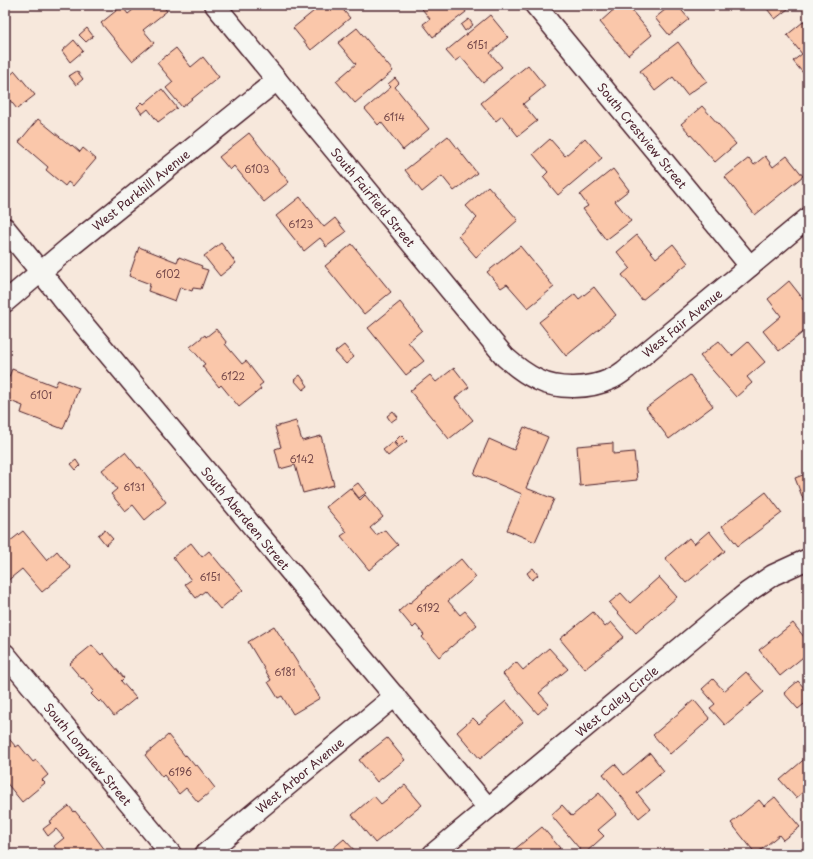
<svg xmlns="http://www.w3.org/2000/svg" width="813" height="859" font-family="'Playpen Sans',sans-serif">
<style>
.building{fill:#fac7aa;stroke:#4a1f2b}
.lines{fill:none;stroke-linecap:round;stroke-linejoin:round}
.street-casing{stroke:#4a1f2b;stroke-width:23}
.street{stroke:#f6f6f2;stroke-width:20}
.labels{text-anchor:middle;dominant-baseline:central;stroke-width:3;stroke-linejoin:round;paint-order:stroke}
.number-label{font-size:10px;fill:#76494b}
.street-label{font-size:12px;fill:#4a1f2b;stroke:#f6f6f2}
</style>
<rect width="100%" height="100%" fill="#f7e8dc"/>
<filter id="ink" filterUnits="userSpaceOnUse"><feTurbulence type="fractalNoise" baseFrequency=".025" numOctaves="2"/><feDisplacementMap in="SourceGraphic" scale="8" xChannelSelector="R" yChannelSelector="G"/><feConvolveMatrix kernelMatrix="1 2 1 2 8 2 1 2 1" color-interpolation-filters="sRGB"/></filter>
<g filter="url(#ink)">
<g class="building">
<polygon points="139,5 162,5 167,11 143,30 154,43 132,61 101,23 122,6 128,14"/>
<polygon points="309,5 339,5 350,18 311,50 293,28 314,11"/>
<polygon points="419,5 472,5 465,10 466,12 433,37 423,24 430,19"/>
<polygon points="619,5 627,5 652,35 628,55 600,22"/>
<polygon points="671,5 677,5 689,19 669,35 655,18"/>
<polygon points="764,5 793,5 775,19"/>
<polygon points="490,15 508,37 490,53 502,67 483,83 461,57 455,61 446,51"/>
<polygon points="808,18 808,79 793,61 802,54 787,35"/>
<polygon points="469,19 473,25 465,31 461,25"/>
<polygon points="87,28 93,36 86,42 79,35"/>
<polygon points="357,28 393,71 355,103 336,81 356,64 338,43"/>
<polygon points="74,40 83,51 70,62 62,51"/>
<polygon points="678,42 707,81 687,95 673,77 655,91 640,71"/>
<polygon points="176,48 191,67 203,57 219,77 182,107 166,88 173,82 157,63"/>
<polygon points="528,65 545,86 523,104 537,121 518,136 502,116 496,121 481,103"/>
<polygon points="15,71 35,95 17,109 5,94 5,74 8,77"/>
<polygon points="77,71 83,79 76,85 69,76"/>
<polygon points="395,78 399,83 395,87 429,129 403,150 381,122 378,125 365,109 391,87 388,84"/>
<polygon points="162,89 177,108 158,122 148,109 142,114 137,107 142,102 144,104"/>
<polygon points="702,106 736,144 715,162 681,124"/>
<polygon points="38,119 71,146 72,145 80,152 83,148 96,159 73,186 68,182 65,186 46,170 48,167 19,142"/>
<polygon points="249,133 289,182 264,202 234,166 230,170 219,157"/>
<polygon points="448,136 477,173 454,191 442,176 422,192 405,170"/>
<polygon points="585,138 602,158 558,195 543,177 548,172 533,154 550,139 565,156"/>
<polygon points="765,156 773,167 787,156 803,176 755,215 725,177 749,158 754,165"/>
<polygon points="613,169 629,190 615,201 631,221 606,240 583,209 588,206 580,195"/>
<polygon points="488,186 518,220 476,257 458,236 477,218 466,206"/>
<polygon points="300,197 324,227 335,218 346,232 326,247 325,245 326,245 320,238 304,251 276,216"/>
<polygon points="637,235 656,258 673,244 688,263 642,300 622,275 630,268 617,252"/>
<polygon points="221,243 236,263 220,276 204,256"/>
<polygon points="352,244 391,292 364,314 325,266"/>
<polygon points="520,246 554,287 528,308 507,284 501,288 487,272"/>
<polygon points="139,247 177,262 179,257 202,266 201,268 208,270 201,289 193,288 192,291 180,287 175,301 148,291 150,284 129,276"/>
<polygon points="789,281 808,305 808,333 806,330 779,351 763,331 781,316 768,299"/>
<polygon points="594,287 616,315 566,356 539,322 575,294 579,299"/>
<polygon points="400,302 422,330 408,342 424,361 406,375 368,328"/>
<polygon points="216,329 227,343 225,344 242,364 246,361 263,383 259,386 261,389 239,407 221,385 219,387 202,366 205,364 190,347 205,335 206,337"/>
<polygon points="719,341 732,356 748,342 765,362 747,377 752,383 736,397 700,356"/>
<polygon points="344,345 354,357 346,364 335,352"/>
<polygon points="454,368 469,387 455,398 473,420 449,439 410,391 430,375 436,382"/>
<polygon points="12,369 55,386 58,380 79,388 63,429 21,413 23,406 5,399 5,387"/>
<polygon points="300,375 308,386 303,390 294,380"/>
<polygon points="690,375 713,406 669,439 646,408"/>
<polygon points="393,411 398,417 391,422 387,416"/>
<polygon points="296,421 302,441 321,436 334,485 303,493 295,465 280,469 275,449 281,447 275,427"/>
<polygon points="524,427 548,437 526,488 554,499 535,542 507,530 522,494 474,474 489,439 514,450"/>
<polygon points="401,435 407,441 399,447 394,442"/>
<polygon points="393,442 398,448 388,456 383,450"/>
<polygon points="613,443 613,454 634,452 637,480 580,486 577,446"/>
<polygon points="125,452 138,468 140,467 153,484 152,484 166,502 145,520 133,505 125,511 111,494 117,489 102,470"/>
<polygon points="76,460 80,466 76,470 71,464"/>
<polygon points="808,473 808,512 795,478"/>
<polygon points="358,483 366,493 359,498 351,488"/>
<polygon points="350,488 360,500 365,495 383,517 370,528 376,535 385,530 398,545 369,570 341,536 347,532 326,507"/>
<polygon points="766,492 782,513 738,546 722,526"/>
<polygon points="105,530 113,539 106,545 98,535"/>
<polygon points="23,531 47,560 57,551 71,568 42,592 22,569 6,582 5,582 5,545"/>
<polygon points="709,531 725,551 686,583 665,558 689,538 694,544"/>
<polygon points="191,543 202,557 209,551 223,568 224,568 228,573 229,573 243,590 220,609 205,591 196,598 185,584 191,580 173,557"/>
<polygon points="461,559 476,577 448,601 460,615 465,611 477,625 439,657 422,637 424,635 416,625 413,628 399,611 409,602 410,603 423,592 422,591"/>
<polygon points="533,568 538,575 532,580 527,573"/>
<polygon points="659,577 677,597 636,633 609,603 621,593 630,603"/>
<polygon points="593,612 605,627 611,622 624,637 585,669 560,639"/>
<polygon points="793,623 808,642 808,653 780,676 759,650"/>
<polygon points="274,626 320,698 293,714 282,696 278,698 268,682 271,680 248,642"/>
<polygon points="92,645 101,655 103,653 124,678 121,681 136,698 114,716 101,700 99,702 91,694 94,691 83,678 82,679 70,665 71,664 70,663"/>
<polygon points="549,648 568,669 539,693 549,704 538,714 503,674 516,662 523,670"/>
<polygon points="746,672 764,692 725,725 710,708 715,704 702,689 713,679 724,691"/>
<polygon points="798,681 808,692 808,701 798,709 784,693"/>
<polygon points="694,700 710,719 670,754 653,735"/>
<polygon points="506,701 523,722 480,759 457,732 473,718 479,724"/>
<polygon points="5,734 16,747 19,745 33,762 36,760 48,775 42,780 45,783 22,802 5,781"/>
<polygon points="168,735 185,756 186,755 195,766 197,765 215,788 198,802 186,788 179,794 164,775 162,777 145,755"/>
<polygon points="387,738 405,760 377,782 359,760"/>
<polygon points="650,753 664,771 637,793 650,809 639,818 603,774 615,764 624,775"/>
<polygon points="808,756 808,788 796,798 780,780"/>
<polygon points="405,785 422,805 375,843 352,815 374,796 381,804"/>
<polygon points="599,793 617,814 598,830 604,836 584,854 551,815 562,805 572,816"/>
<polygon points="775,797 800,827 783,840 779,835 756,854 731,823 759,800 764,806"/>
<polygon points="69,806 74,812 75,811 88,827 108,854 60,854 54,846 64,838 56,829 48,836 43,829 51,823 49,822"/>
<polygon points="542,827 560,848 552,854 509,854"/>
<polygon points="344,839 358,854 326,854"/>
<polygon points="724,847 730,854 717,854"/>
</g>
<g class="lines">
<defs>
<g id="street">
<path id="s1" d="M215 5 505 357C515 366 525 374 538 380 558 390 590 389 611 379 616 377 620 374 624 371L808 218"/>
<path id="s2" d="M535 5 750 266"/>
<path id="s3" d="M5 228 64 301 488 808"/>
<path id="s4" d="M5 302 70 247 277 80"/>
<path id="s5" d="M5 654 171 854"/>
<path id="s6" d="M205 854 395 696"/>
<path id="s7" d="M433 854 727 609 748 592 773 575 808 559"/>
</g>
</defs>
<use href="#street" class="street-casing"/>
<use href="#street" class="street"/>
</g>
</g>
<g class="labels">
<g class="number-label">
<text x="477" y="44">6151</text>
<text x="394" y="116">6114</text>
<text x="257" y="168">6103</text>
<text x="301" y="223">6123</text>
<text x="168" y="273">6102</text>
<text x="233" y="375">6122</text>
<text x="41" y="394">6101</text>
<text x="302" y="458">6142</text>
<text x="134" y="486">6131</text>
<text x="210" y="576">6151</text>
<text x="428" y="607">6192</text>
<text x="285" y="671">6181</text>
<text x="180" y="771">6196</text>
</g>
<g class="street-label">
<text stroke="none"><textPath href="#s2" startOffset="169">South Crestview Street</textPath></text>
<text stroke="none"><textPath href="#s4" startOffset="176">West Parkhill Avenue</textPath></text>
<text stroke="none"><textPath href="#s1" startOffset="249">South Fairfield Street</textPath></text>
<text stroke="none"><textPath href="#s1" startOffset="662">West Fair Avenue</textPath></text>
<text stroke="none"><textPath href="#s3" startOffset="377">South Aberdeen Street</textPath></text>
<text stroke="none"><textPath href="#s7" startOffset="239">West Caley Circle</textPath></text>
<text stroke="none"><textPath href="#s5" startOffset="130">South Longview Street</textPath></text>
<text stroke="none"><textPath href="#s6" startOffset="123">West Arbor Avenue</textPath></text>
</g>
</g>
<rect width="813" height="859" fill="none" stroke="#f6f6f2" stroke-width="20"/>
<rect x="10" y="10" width="793" height="839" fill="none" stroke="#4a1f2b" stroke-width="1.5" filter="url(#ink)"/>
</svg>
